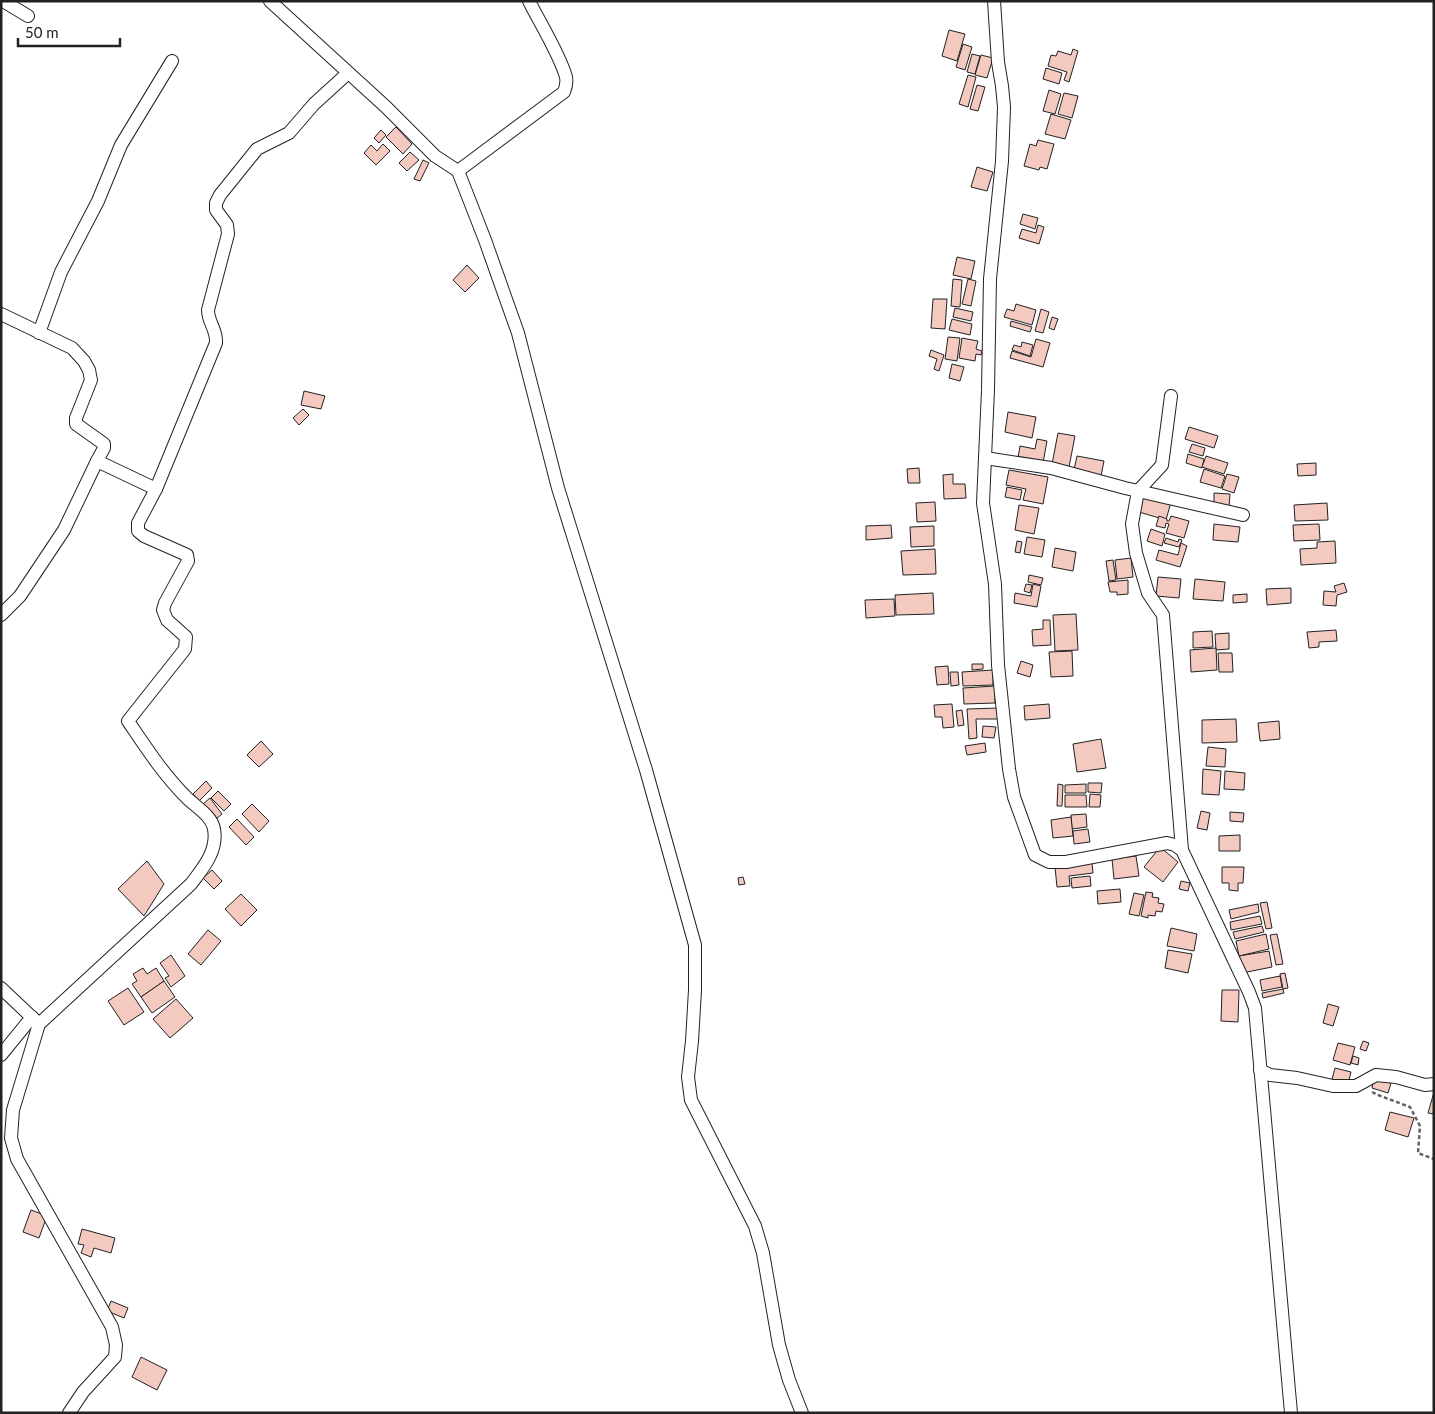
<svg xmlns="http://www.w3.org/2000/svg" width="1435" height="1414" font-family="Lato,sans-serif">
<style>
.building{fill:#f3c9c0;stroke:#222}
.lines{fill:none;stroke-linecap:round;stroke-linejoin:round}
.minor-casing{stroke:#222;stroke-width:14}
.path{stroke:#646464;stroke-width:2.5;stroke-dasharray:4 2.5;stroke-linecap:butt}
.minor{stroke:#fff;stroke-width:12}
</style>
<rect width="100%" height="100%" fill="#fff"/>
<g class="building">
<polygon points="949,30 965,34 957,61 942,56"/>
<polygon points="963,44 972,47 965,70 956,67"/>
<polygon points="1073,49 1078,51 1069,82 1064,80 1067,72 1048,66 1051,55 1056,56 1058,51 1071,55"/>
<polygon points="972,54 980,56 975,74 967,72"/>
<polygon points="981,55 993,58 987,78 975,75"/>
<polygon points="1046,68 1062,73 1059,84 1043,79"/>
<polygon points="968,75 976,77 968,107 959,104"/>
<polygon points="977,85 985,87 978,111 970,109"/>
<polygon points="1049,90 1061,94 1055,114 1043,111"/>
<polygon points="1064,93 1078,96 1072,118 1058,114"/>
<polygon points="1051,114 1071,120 1065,139 1045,134"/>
<polygon points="396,127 412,144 403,154 386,137"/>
<polygon points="381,130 386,135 379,143 374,138"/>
<polygon points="1038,140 1054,144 1047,169 1040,167 1039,170 1024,166 1030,144 1036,146"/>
<polygon points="383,144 390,151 376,165 364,153 371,145 377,151"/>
<polygon points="410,152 419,160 407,171 399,163"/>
<polygon points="423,160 429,163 420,181 414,179"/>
<polygon points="977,167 993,172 987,191 971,187"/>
<polygon points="1023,214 1038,218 1035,229 1020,224"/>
<polygon points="1038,225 1044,227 1039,244 1019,238 1022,229 1036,233"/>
<polygon points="957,257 975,261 971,279 953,275"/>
<polygon points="467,265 479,278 465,292 453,280"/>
<polygon points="953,279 962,280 960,307 951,306"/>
<polygon points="968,279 976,281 971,306 962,304"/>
<polygon points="933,299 947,299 945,329 931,328"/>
<polygon points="1016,304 1036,310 1032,325 1004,317 1007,309 1014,311"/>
<polygon points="955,308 973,312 971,321 953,317"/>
<polygon points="1041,309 1049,312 1043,333 1035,331"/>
<polygon points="1052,317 1058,319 1054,330 1049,328"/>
<polygon points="952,319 972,324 970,335 949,330"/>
<polygon points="1011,321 1032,327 1030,332 1010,326"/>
<polygon points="948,337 960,338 957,361 945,359"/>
<polygon points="962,338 978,341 976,349 982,351 981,355 976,354 975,361 959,358"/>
<polygon points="1036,339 1050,343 1043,367 1010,358 1012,351 1031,357"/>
<polygon points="1022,342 1033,345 1030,356 1012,350 1014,345 1021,347"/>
<polygon points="931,350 944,355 939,371 934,369 937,359 929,356"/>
<polygon points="952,364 964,367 960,381 949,378"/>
<polygon points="304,391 325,396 321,409 301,405"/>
<polygon points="303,409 309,415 299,425 293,418"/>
<polygon points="1008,412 1036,417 1032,438 1005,432"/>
<polygon points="1189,427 1218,436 1214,448 1185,439"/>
<polygon points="1058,433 1075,436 1069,467 1052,464"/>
<polygon points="1037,439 1047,441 1043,463 1018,458 1020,446 1035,449"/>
<polygon points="1192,444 1205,448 1203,456 1189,452"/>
<polygon points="1188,454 1204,459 1202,468 1186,463"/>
<polygon points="1077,456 1104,461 1101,476 1074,470"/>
<polygon points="1206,456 1228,463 1224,474 1202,467"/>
<polygon points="1316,463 1316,475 1298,476 1297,464"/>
<polygon points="919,468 920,483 908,483 907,469"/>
<polygon points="1204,469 1225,476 1221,488 1200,482"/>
<polygon points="1009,470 1048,477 1043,504 1023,500 1026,489 1006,485"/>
<polygon points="953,474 953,484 965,484 966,498 944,499 943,475"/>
<polygon points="1227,474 1239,477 1234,493 1222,489"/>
<polygon points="1007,487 1022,490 1020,500 1005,497"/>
<polygon points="1214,493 1230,494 1229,507 1214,506"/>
<polygon points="1144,495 1171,502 1166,520 1139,512"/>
<polygon points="935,502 936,521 917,522 916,503"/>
<polygon points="1327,503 1328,520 1295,521 1294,505"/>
<polygon points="1019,505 1039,508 1034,534 1015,530"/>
<polygon points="1159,516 1167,519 1167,521 1169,521 1171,516 1189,521 1184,538 1166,533 1169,524 1166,523 1165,528 1156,526"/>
<polygon points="1214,524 1240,527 1238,542 1213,540"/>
<polygon points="1319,524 1320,540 1294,541 1293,525"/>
<polygon points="891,525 892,538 866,540 866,526"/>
<polygon points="934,526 934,546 911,547 910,527"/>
<polygon points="1151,529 1165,534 1162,546 1147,541"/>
<polygon points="1027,537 1045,540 1042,557 1024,554"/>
<polygon points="1166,538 1178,542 1179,539 1182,540 1179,547 1164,543"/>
<polygon points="1017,541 1022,542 1020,553 1015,552"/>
<polygon points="1335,541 1336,563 1301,565 1300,549 1317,548 1317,542"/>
<polygon points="1181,543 1187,546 1180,567 1156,560 1159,550 1178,555"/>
<polygon points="1055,548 1076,552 1073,571 1052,567"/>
<polygon points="935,549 936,574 903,575 901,551"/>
<polygon points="1131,558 1133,577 1117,579 1115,560"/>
<polygon points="1113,560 1116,580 1109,581 1106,561"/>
<polygon points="1029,575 1043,578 1041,585 1028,582"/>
<polygon points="1158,577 1181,579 1179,598 1156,596"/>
<polygon points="1195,579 1225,582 1223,601 1193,599"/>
<polygon points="1128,580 1128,594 1117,595 1117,592 1110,592 1108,582"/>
<polygon points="1344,583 1347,592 1337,595 1336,606 1323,605 1324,591 1336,592 1334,586"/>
<polygon points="1026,584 1032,585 1030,593 1024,591"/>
<polygon points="1033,584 1041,586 1037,607 1014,603 1015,593 1031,596"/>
<polygon points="1291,588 1291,603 1267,605 1266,589"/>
<polygon points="933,593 934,614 896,615 895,595"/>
<polygon points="1247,594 1247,602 1233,603 1233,595"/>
<polygon points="894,599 895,616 866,618 865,600"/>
<polygon points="1076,614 1078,650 1055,651 1053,615"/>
<polygon points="1043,620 1050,620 1051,645 1033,646 1032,630 1043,629"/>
<polygon points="1336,630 1337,641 1319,642 1319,647 1309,648 1307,632"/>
<polygon points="1212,631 1213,647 1193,648 1193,632"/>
<polygon points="1229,633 1229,649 1216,650 1215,634"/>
<polygon points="1216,648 1217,670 1191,672 1190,650"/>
<polygon points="1072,651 1073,676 1051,677 1049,652"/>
<polygon points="1218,653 1232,653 1233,672 1219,672"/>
<polygon points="1021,661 1033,665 1030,677 1017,673"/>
<polygon points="972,664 983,664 983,669 972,670"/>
<polygon points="948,666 949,684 937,685 935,667"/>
<polygon points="993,670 993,685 963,686 962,672"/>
<polygon points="950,672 958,672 959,685 951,686"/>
<polygon points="995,686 995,703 964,704 963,688"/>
<polygon points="952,704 954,727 943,728 942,717 935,717 934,705"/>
<polygon points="1049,704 1050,718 1025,720 1024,706"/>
<polygon points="999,708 999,719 976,719 977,738 969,739 967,709"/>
<polygon points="962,710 964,725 958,726 956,711"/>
<polygon points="1236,719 1237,742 1202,743 1202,720"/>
<polygon points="1279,721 1280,739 1260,741 1258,723"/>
<polygon points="983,726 996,727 994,738 982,737"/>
<polygon points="1101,739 1106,768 1077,772 1073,744"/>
<polygon points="261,741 273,754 259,767 247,755"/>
<polygon points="985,743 986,752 967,755 965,746"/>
<polygon points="1208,747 1226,749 1225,767 1206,766"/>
<polygon points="1203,769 1221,771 1219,795 1202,794"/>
<polygon points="1225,771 1245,773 1244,790 1224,789"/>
<polygon points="206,781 212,788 199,801 193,794"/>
<polygon points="1088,783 1102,783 1101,793 1088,792"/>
<polygon points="1058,784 1063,785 1062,806 1057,806"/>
<polygon points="1086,784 1086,793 1065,793 1065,785"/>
<polygon points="218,791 231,804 224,811 211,798"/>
<polygon points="1090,794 1101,795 1100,807 1089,807"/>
<polygon points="1065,795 1086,795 1087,807 1065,807"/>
<polygon points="210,798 222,814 215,820 202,805"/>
<polygon points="252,804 269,821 259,832 242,814"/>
<polygon points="1201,811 1210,813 1207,830 1197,828"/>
<polygon points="1230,812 1244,813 1243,822 1230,821"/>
<polygon points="1086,814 1087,827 1072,829 1071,815"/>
<polygon points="1071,817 1073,836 1053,838 1051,820"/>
<polygon points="237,819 254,837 246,845 229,827"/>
<polygon points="1088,829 1090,842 1074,844 1073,831"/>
<polygon points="1240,835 1240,851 1219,851 1219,836"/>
<polygon points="1160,847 1178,862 1163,882 1144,867"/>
<polygon points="1136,856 1139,876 1114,879 1112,859"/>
<polygon points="147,861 164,884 144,916 118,889"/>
<polygon points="1092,863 1093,873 1069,876 1070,886 1057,887 1055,867"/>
<polygon points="1222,867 1244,867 1243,883 1238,883 1238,891 1229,890 1229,883 1222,883"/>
<polygon points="212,870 222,881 214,889 203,878"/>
<polygon points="1090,876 1091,886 1072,888 1071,878"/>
<polygon points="743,877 745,884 739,885 738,878"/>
<polygon points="1181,881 1190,883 1188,891 1179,889"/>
<polygon points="1120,889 1121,902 1098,904 1097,891"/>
<polygon points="1146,892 1153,893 1152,897 1159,898 1158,903 1164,904 1162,912 1156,911 1155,916 1148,915 1148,918 1141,916"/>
<polygon points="1134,893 1144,895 1139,916 1129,914"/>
<polygon points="241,894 257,910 241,926 225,909"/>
<polygon points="1267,902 1272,928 1266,929 1260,903"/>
<polygon points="1258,904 1259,912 1231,919 1229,910"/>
<polygon points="1260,916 1262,924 1231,930 1230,922"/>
<polygon points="1262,926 1264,932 1235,939 1233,932"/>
<polygon points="1171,928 1197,934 1194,951 1167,946"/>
<polygon points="208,930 221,941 201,965 188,954"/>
<polygon points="1266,934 1269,949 1239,956 1236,941"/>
<polygon points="1277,934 1283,964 1276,965 1270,935"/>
<polygon points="1168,950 1192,954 1188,973 1165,968"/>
<polygon points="1269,951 1272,967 1242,973 1239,956"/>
<polygon points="171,955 185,976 171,987 165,978 169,976 160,963"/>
<polygon points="143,968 147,974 156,968 164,981 141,997 132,984 137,981 133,974"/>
<polygon points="1285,973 1288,988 1283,989 1280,974"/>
<polygon points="1280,976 1282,987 1262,991 1260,980"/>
<polygon points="164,981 175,997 152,1013 141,997"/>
<polygon points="128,988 144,1012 124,1025 108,1001"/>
<polygon points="1283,989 1284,993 1263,998 1262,993"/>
<polygon points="1222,990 1239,990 1238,1022 1221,1021"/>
<polygon points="176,999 193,1018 170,1038 153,1019"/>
<polygon points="1328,1004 1339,1007 1333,1026 1323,1023"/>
<polygon points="1363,1041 1369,1043 1366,1051 1360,1049"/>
<polygon points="1338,1043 1355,1047 1350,1065 1333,1060"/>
<polygon points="1353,1056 1359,1058 1358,1065 1351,1063"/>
<polygon points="1335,1068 1351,1072 1348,1084 1332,1079"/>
<polygon points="1374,1078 1391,1083 1388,1093 1372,1088"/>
<polygon points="1434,1092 1434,1110 1433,1114 1428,1113"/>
<polygon points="1390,1112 1414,1118 1408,1137 1385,1130"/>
<polygon points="31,1210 47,1216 39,1238 23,1232"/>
<polygon points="82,1229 115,1238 111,1253 94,1248 91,1257 81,1253 84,1245 78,1244"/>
<polygon points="111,1301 128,1308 124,1318 107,1311"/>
<polygon points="141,1357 167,1370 157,1390 132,1377"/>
</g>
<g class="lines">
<defs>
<g id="minor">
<polyline points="3,1 28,16"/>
<polyline points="270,1 386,107 435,156 458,171 485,240 518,333 558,488 646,770 695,945 695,990 692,1041 688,1077 691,1100 755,1226 763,1253 779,1345 789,1380 802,1413"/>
<polyline points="994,1 998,62 1002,86 1004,107 1002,161 990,279 988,390 983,503 995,584 998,665 1009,769 1014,797 1035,855 1049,862 1066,862 1167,843 1175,845 1182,850 1249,992 1255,1008 1291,1413"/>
<path d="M458 171 564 92C566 87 567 82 566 77 560 55 540 23 529 1"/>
<path d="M1 314 72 348 84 361 89 370 91 380 76 418V424L104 444V448L97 461 156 489 138 523V531L144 536 187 555 188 561 165 603 163 610 167 620 186 637 185 649 128 721C147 749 163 774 187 798 196 807 212 816 214 829 218 851 203 868 191 884L39 1024 13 1110 11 1138 17 1159 112 1327 116 1345 115 1357 83 1392 69 1413"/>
<polyline points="39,333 61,272 98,201 121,145 172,61"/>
<polyline points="1171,396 1162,465 1138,491 1132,524 1136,553 1148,593 1163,615 1182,850"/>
<polyline points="985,458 1051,468 1125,488 1243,515"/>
<path d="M156 489 216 343C217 329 208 323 208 310L228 234 227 225 216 210V203L220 195 257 149 289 133 314 104 348 73"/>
<polyline points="1,615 20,596 64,530 97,461"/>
<polyline points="1,988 39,1024"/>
<polyline points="1,1055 32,1017"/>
<polyline points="1260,1070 1270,1075 1297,1078 1333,1086 1356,1086 1376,1075 1396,1077 1425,1085 1434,1084"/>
</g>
</defs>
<use href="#minor" class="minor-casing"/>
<polyline class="path" points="1372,1092 1378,1095 1410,1107 1420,1126 1418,1153 1434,1159"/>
<use href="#minor" class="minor"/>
</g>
<rect width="1435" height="1414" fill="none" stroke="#222222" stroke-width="5"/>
<path d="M18 38v8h102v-8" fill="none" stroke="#222222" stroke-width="2.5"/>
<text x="25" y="38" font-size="15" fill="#222222" stroke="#ffffff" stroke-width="4" paint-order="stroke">50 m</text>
</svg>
